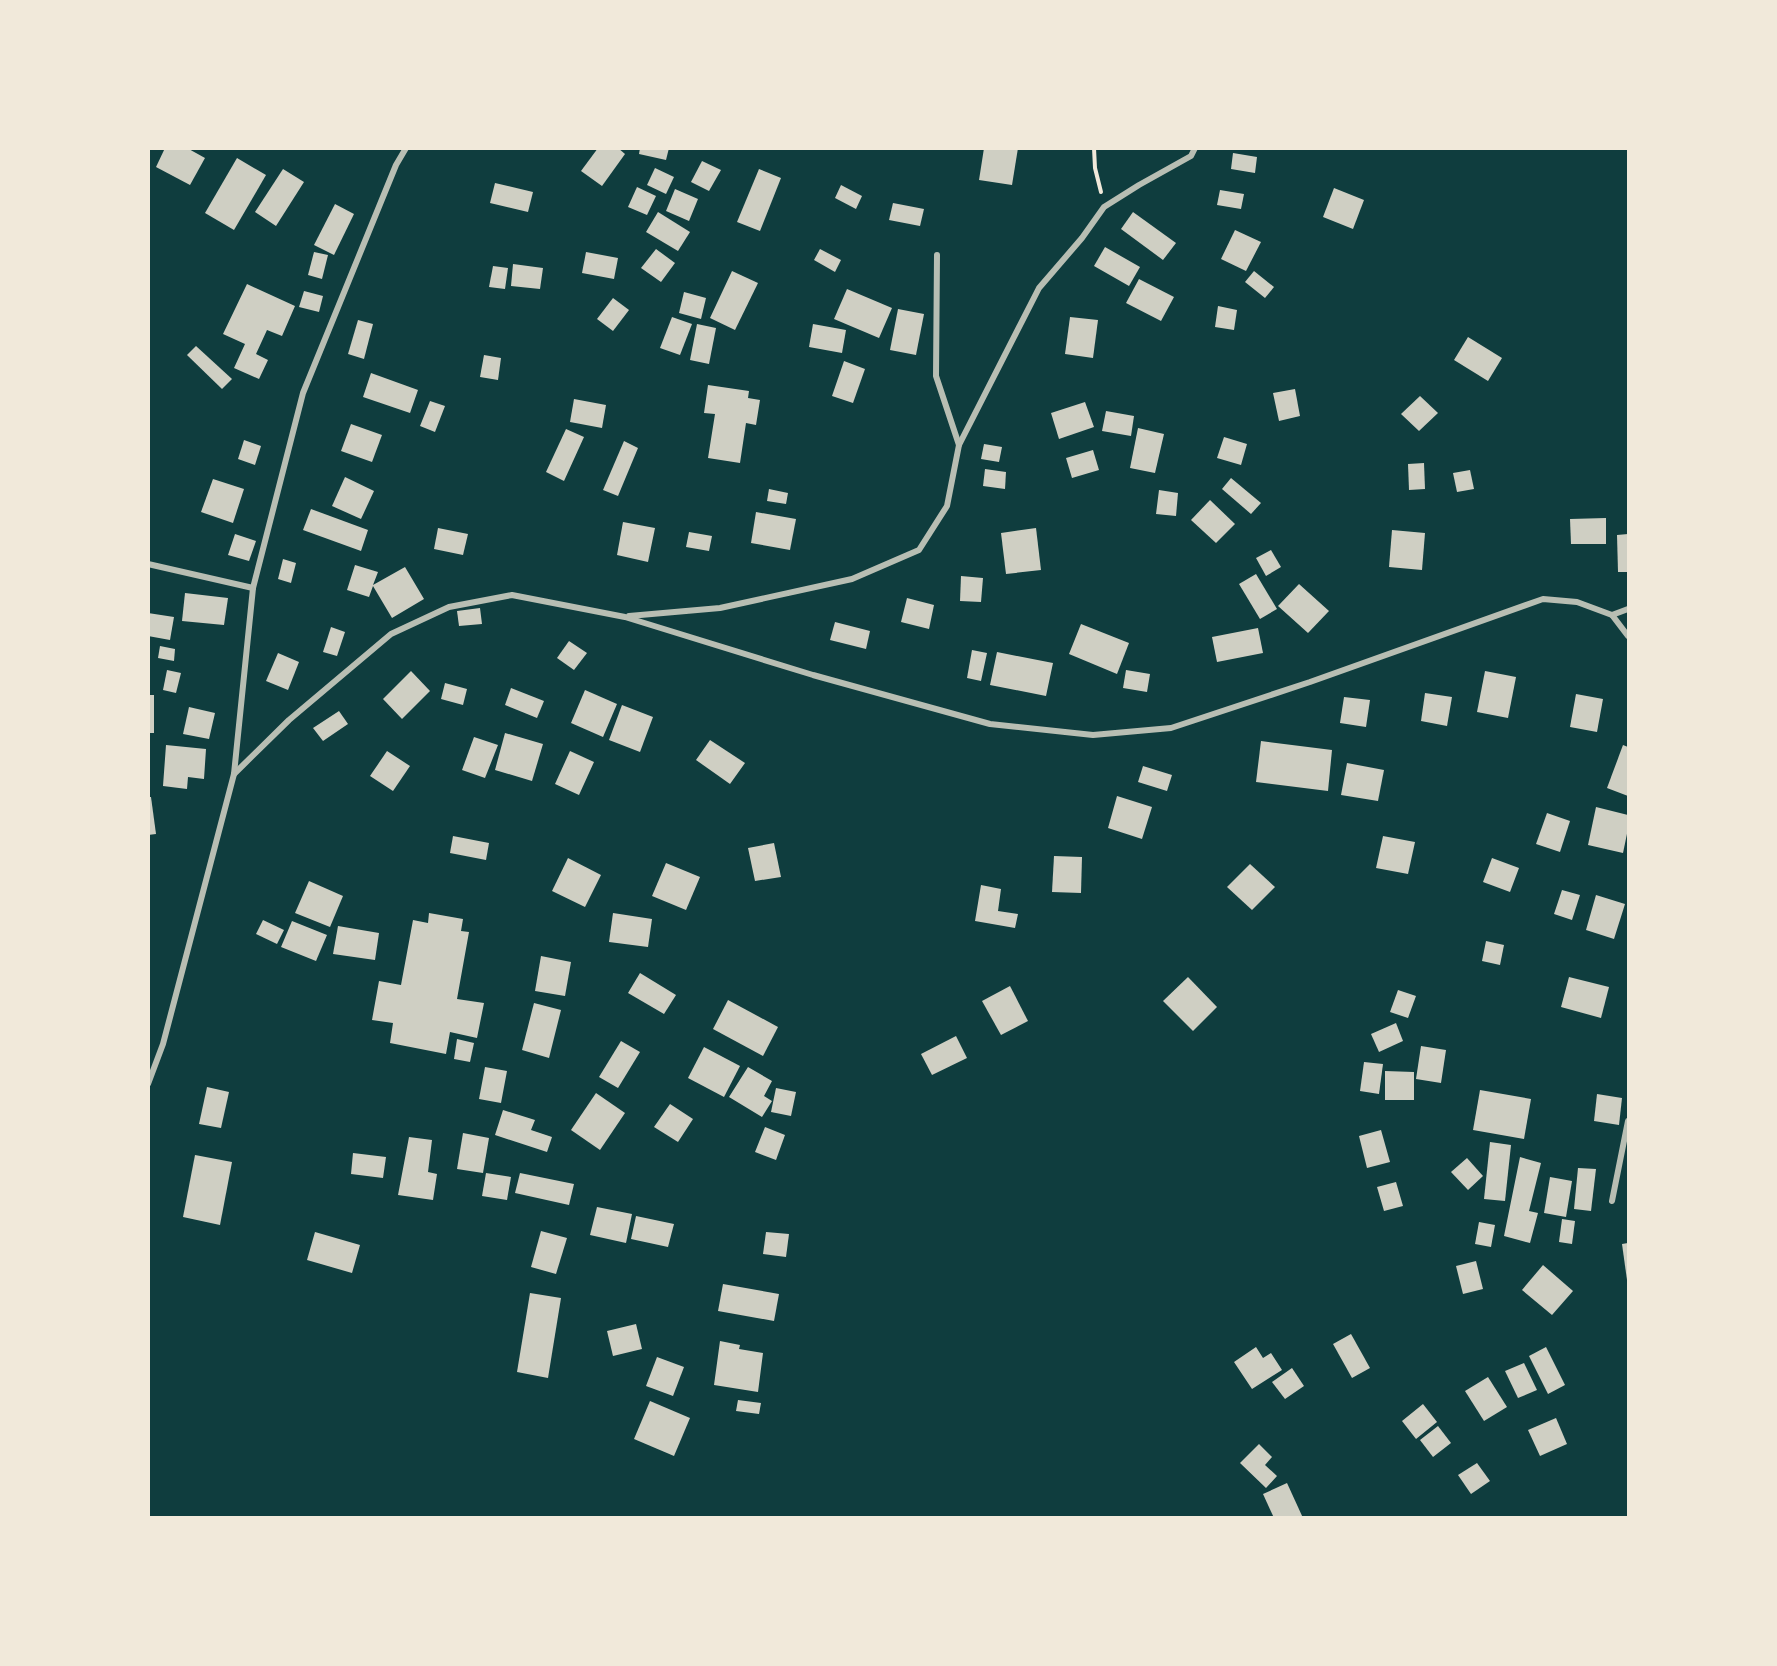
<svg xmlns="http://www.w3.org/2000/svg" width="1777" height="1666" font-family="Mulish,sans-serif">
<style>
.building{fill:#cfcfc3}
.lines{fill:none;stroke-linecap:round;stroke-linejoin:round}
.path{stroke:#f1e9da;stroke-width:4}
.minor{stroke:#b8beb3;stroke-width:6}
</style>
<rect width="100%" height="100%" fill="#0f3d3e"/>
<g class="building">
<polygon points="165,148 187,148 205,158 190,185 156,167"/>
<polygon points="598,148 618,148 625,154 602,186 581,171"/>
<polygon points="640,148 669,148 666,160 639,154"/>
<polygon points="984,148 1018,148 1012,185 979,180"/>
<polygon points="1233,153 1257,157 1255,173 1231,169"/>
<polygon points="237,158 266,175 234,230 205,213"/>
<polygon points="702,161 721,170 709,191 691,182"/>
<polygon points="655,168 674,177 666,194 647,185"/>
<polygon points="283,169 304,182 276,226 255,212"/>
<polygon points="759,169 781,178 760,231 737,222"/>
<polygon points="495,183 533,192 528,212 490,203"/>
<polygon points="841,185 862,196 856,209 835,198"/>
<polygon points="637,187 656,196 647,215 628,207"/>
<polygon points="1334,188 1364,200 1353,229 1323,217"/>
<polygon points="675,189 698,199 689,221 666,211"/>
<polygon points="1220,190 1244,194 1241,209 1217,205"/>
<polygon points="893,203 924,209 920,226 889,220"/>
<polygon points="335,204 354,214 334,255 314,245"/>
<polygon points="658,212 690,232 678,251 646,232"/>
<polygon points="1133,212 1176,243 1163,260 1121,229"/>
<polygon points="1235,230 1261,242 1246,271 1221,259"/>
<polygon points="1105,247 1140,267 1129,286 1094,266"/>
<polygon points="656,249 675,263 661,282 641,268"/>
<polygon points="820,249 841,260 835,272 814,260"/>
<polygon points="314,252 328,255 322,279 308,275"/>
<polygon points="586,252 618,258 614,279 582,273"/>
<polygon points="513,264 543,268 540,289 511,286"/>
<polygon points="493,266 508,268 505,289 489,287"/>
<polygon points="732,271 758,283 735,330 710,318"/>
<polygon points="1254,271 1274,287 1265,298 1245,282"/>
<polygon points="1139,279 1174,297 1161,321 1126,303"/>
<polygon points="247,284 295,306 282,336 267,330 256,354 268,360 259,379 234,368 245,344 223,334"/>
<polygon points="847,289 892,308 879,338 834,319"/>
<polygon points="304,291 323,296 319,312 299,307"/>
<polygon points="684,292 706,298 701,319 679,313"/>
<polygon points="613,298 629,310 613,331 597,319"/>
<polygon points="1218,306 1237,310 1234,330 1215,327"/>
<polygon points="898,309 924,314 916,355 890,350"/>
<polygon points="672,317 692,324 680,355 660,348"/>
<polygon points="1070,317 1098,320 1093,358 1065,354"/>
<polygon points="358,320 373,324 364,359 348,354"/>
<polygon points="697,324 716,328 709,364 690,360"/>
<polygon points="813,324 846,330 842,353 809,347"/>
<polygon points="1468,337 1502,358 1488,381 1454,360"/>
<polygon points="196,346 232,379 222,389 187,355"/>
<polygon points="484,355 501,358 498,380 480,377"/>
<polygon points="844,361 865,369 853,403 832,396"/>
<polygon points="371,373 418,390 410,413 363,397"/>
<polygon points="708,385 749,391 748,398 760,400 756,425 746,423 740,463 708,458 715,414 704,413"/>
<polygon points="1295,389 1300,416 1279,421 1273,393"/>
<polygon points="1420,396 1438,413 1419,431 1401,414"/>
<polygon points="574,399 606,405 602,428 570,422"/>
<polygon points="430,401 445,406 435,432 420,426"/>
<polygon points="1085,402 1094,427 1059,439 1051,413"/>
<polygon points="1106,411 1134,416 1131,436 1102,431"/>
<polygon points="351,424 382,435 372,462 341,451"/>
<polygon points="1138,428 1164,434 1155,473 1130,468"/>
<polygon points="566,429 584,437 564,481 546,472"/>
<polygon points="1224,437 1247,444 1241,465 1217,458"/>
<polygon points="244,440 261,446 255,465 238,459"/>
<polygon points="624,441 638,448 618,496 603,490"/>
<polygon points="984,444 1002,447 999,462 981,459"/>
<polygon points="1093,450 1099,470 1072,478 1066,458"/>
<polygon points="1424,463 1425,489 1409,490 1408,464"/>
<polygon points="985,469 1006,472 1005,489 983,486"/>
<polygon points="1470,470 1474,489 1457,492 1453,473"/>
<polygon points="345,477 374,491 361,519 332,506"/>
<polygon points="1231,478 1261,503 1251,514 1222,489"/>
<polygon points="213,479 244,489 233,523 201,512"/>
<polygon points="769,489 788,493 786,504 767,501"/>
<polygon points="1159,490 1178,493 1176,516 1156,514"/>
<polygon points="1210,500 1235,524 1216,543 1191,520"/>
<polygon points="311,509 368,530 361,551 303,530"/>
<polygon points="756,512 796,519 790,550 751,543"/>
<polygon points="1606,518 1606,544 1571,544 1570,519"/>
<polygon points="623,522 655,528 648,562 617,555"/>
<polygon points="438,528 468,534 463,555 434,549"/>
<polygon points="1036,528 1041,570 1006,574 1001,533"/>
<polygon points="1392,530 1425,533 1422,570 1389,567"/>
<polygon points="689,532 712,536 709,551 686,547"/>
<polygon points="235,534 256,541 249,561 228,555"/>
<polygon points="1628,534 1628,572 1618,572 1617,535"/>
<polygon points="1271,550 1281,567 1266,576 1256,558"/>
<polygon points="283,559 296,563 291,583 278,579"/>
<polygon points="355,565 378,572 373,585 405,567 424,599 392,618 373,586 369,597 347,590"/>
<polygon points="1256,574 1277,609 1260,619 1239,584"/>
<polygon points="961,576 983,578 981,602 960,601"/>
<polygon points="1299,584 1329,611 1308,633 1278,606"/>
<polygon points="185,593 228,598 224,625 182,621"/>
<polygon points="907,598 934,605 929,629 901,622"/>
<polygon points="480,608 482,624 459,626 457,611"/>
<polygon points="148,613 174,617 170,640 148,636"/>
<polygon points="835,622 870,631 866,649 830,640"/>
<polygon points="1081,624 1129,643 1117,674 1069,654"/>
<polygon points="331,627 345,632 337,656 323,652"/>
<polygon points="1258,628 1263,653 1217,662 1212,637"/>
<polygon points="569,641 587,653 574,670 557,658"/>
<polygon points="160,646 175,649 174,661 158,658"/>
<polygon points="972,650 987,653 981,681 967,678"/>
<polygon points="997,652 1053,663 1046,696 990,685"/>
<polygon points="278,653 299,662 288,690 266,681"/>
<polygon points="167,670 181,673 176,693 163,690"/>
<polygon points="1126,670 1150,674 1147,692 1123,688"/>
<polygon points="411,671 430,691 402,719 383,699"/>
<polygon points="1485,671 1516,677 1508,718 1477,712"/>
<polygon points="445,683 467,689 463,705 441,699"/>
<polygon points="511,688 544,701 537,718 505,705"/>
<polygon points="585,690 617,704 603,737 571,723"/>
<polygon points="1425,693 1452,697 1447,726 1421,721"/>
<polygon points="1576,694 1603,699 1597,732 1570,727"/>
<rect x="148" y="695" width="6" height="38"/>
<polygon points="1344,697 1370,700 1366,727 1340,723"/>
<polygon points="622,705 653,717 640,752 609,740"/>
<polygon points="189,707 215,713 209,739 183,734"/>
<polygon points="339,711 348,724 323,741 313,728"/>
<polygon points="505,733 543,744 532,781 495,770"/>
<polygon points="474,737 498,745 485,778 462,770"/>
<polygon points="710,740 745,763 730,784 696,760"/>
<polygon points="1261,741 1332,750 1328,791 1256,782"/>
<polygon points="166,745 206,749 204,779 188,777 187,789 163,786"/>
<polygon points="1623,745 1628,747 1628,796 1607,788"/>
<polygon points="387,751 410,766 393,791 370,776"/>
<polygon points="570,751 594,762 579,795 555,784"/>
<polygon points="1347,763 1384,770 1378,801 1341,795"/>
<polygon points="1143,766 1172,775 1167,791 1138,782"/>
<polygon points="1117,796 1152,807 1142,839 1108,828"/>
<polygon points="148,797 151,797 156,834 148,835"/>
<polygon points="1596,807 1628,815 1628,829 1623,853 1588,845"/>
<polygon points="1547,813 1570,821 1560,852 1536,844"/>
<polygon points="453,836 489,843 486,860 450,853"/>
<polygon points="1383,836 1415,842 1408,874 1376,868"/>
<polygon points="774,843 781,877 755,881 748,848"/>
<polygon points="1054,856 1082,857 1081,893 1052,892"/>
<polygon points="568,858 601,875 585,907 552,891"/>
<polygon points="1492,858 1519,868 1510,892 1483,882"/>
<polygon points="666,863 700,877 686,910 652,896"/>
<polygon points="1250,864 1275,887 1252,910 1227,887"/>
<polygon points="309,881 343,896 330,927 295,913"/>
<polygon points="981,885 1001,889 998,911 1018,914 1015,928 975,921"/>
<polygon points="1562,890 1580,895 1572,920 1554,914"/>
<polygon points="1596,895 1625,904 1614,939 1586,930"/>
<polygon points="429,913 463,919 461,931 469,932 457,999 484,1003 477,1038 450,1032 446,1054 390,1043 393,1023 372,1020 379,981 401,985 413,920 428,923"/>
<polygon points="613,913 652,919 648,947 609,942"/>
<polygon points="263,920 284,930 277,944 256,934"/>
<polygon points="292,921 327,935 316,961 281,947"/>
<polygon points="338,926 379,933 375,960 333,954"/>
<polygon points="1486,941 1504,945 1500,965 1482,961"/>
<polygon points="541,956 571,962 565,996 535,991"/>
<polygon points="640,973 676,995 664,1014 628,993"/>
<polygon points="1188,977 1217,1007 1193,1031 1163,1001"/>
<polygon points="1569,977 1609,987 1601,1018 1561,1007"/>
<polygon points="1010,986 1028,1021 1001,1035 982,1001"/>
<polygon points="1398,990 1416,996 1408,1018 1390,1012"/>
<polygon points="728,1000 778,1027 763,1056 713,1029"/>
<polygon points="534,1003 561,1010 549,1058 522,1050"/>
<polygon points="1396,1023 1403,1041 1379,1052 1371,1034"/>
<polygon points="956,1036 967,1058 932,1075 921,1054"/>
<polygon points="457,1039 474,1043 470,1062 454,1059"/>
<polygon points="621,1041 640,1052 618,1088 599,1077"/>
<polygon points="1421,1046 1446,1050 1441,1083 1416,1079"/>
<polygon points="704,1047 740,1066 724,1097 688,1078"/>
<polygon points="1364,1062 1383,1064 1379,1094 1360,1091"/>
<polygon points="485,1067 507,1071 501,1103 479,1099"/>
<polygon points="748,1067 772,1081 764,1096 772,1101 762,1117 729,1097"/>
<polygon points="1385,1071 1414,1072 1414,1100 1385,1100"/>
<polygon points="207,1087 229,1092 221,1128 199,1124"/>
<polygon points="776,1088 796,1092 791,1116 771,1112"/>
<polygon points="1480,1090 1531,1099 1524,1139 1473,1130"/>
<polygon points="596,1093 625,1113 600,1150 571,1130"/>
<polygon points="1597,1094 1622,1098 1619,1125 1594,1121"/>
<polygon points="670,1104 693,1119 678,1142 654,1127"/>
<polygon points="503,1110 535,1120 531,1130 552,1137 547,1152 495,1135"/>
<polygon points="765,1127 785,1135 776,1160 755,1152"/>
<polygon points="1381,1130 1390,1162 1367,1168 1359,1136"/>
<polygon points="463,1133 489,1138 483,1173 457,1169"/>
<polygon points="409,1137 432,1140 428,1172 437,1174 433,1200 398,1195"/>
<polygon points="1490,1142 1511,1145 1505,1201 1484,1199"/>
<polygon points="353,1153 386,1157 383,1178 351,1174"/>
<polygon points="195,1155 232,1162 220,1225 183,1217"/>
<polygon points="1520,1157 1541,1163 1529,1211 1538,1213 1530,1243 1504,1236"/>
<polygon points="1467,1158 1483,1176 1468,1190 1451,1172"/>
<polygon points="1578,1168 1596,1169 1591,1211 1574,1209"/>
<polygon points="486,1173 511,1177 507,1200 482,1196"/>
<polygon points="520,1173 574,1184 569,1205 515,1193"/>
<polygon points="1550,1177 1572,1181 1566,1217 1544,1213"/>
<polygon points="1396,1182 1403,1206 1384,1211 1377,1187"/>
<polygon points="597,1207 632,1214 626,1243 590,1235"/>
<polygon points="636,1216 674,1224 668,1247 631,1239"/>
<polygon points="1562,1219 1575,1221 1572,1244 1559,1242"/>
<polygon points="1479,1222 1495,1225 1491,1247 1475,1244"/>
<polygon points="541,1231 567,1238 556,1274 531,1267"/>
<polygon points="315,1232 360,1245 352,1273 307,1260"/>
<polygon points="766,1232 789,1234 786,1257 763,1254"/>
<polygon points="1628,1243 1628,1280 1627,1280 1622,1244"/>
<polygon points="1476,1261 1483,1289 1463,1294 1456,1266"/>
<polygon points="1543,1265 1573,1291 1552,1315 1522,1290"/>
<polygon points="723,1284 779,1294 774,1321 718,1311"/>
<polygon points="530,1293 561,1298 548,1378 517,1372"/>
<polygon points="636,1324 642,1349 613,1356 607,1331"/>
<polygon points="1351,1334 1370,1368 1352,1378 1333,1344"/>
<polygon points="720,1341 740,1345 739,1349 763,1353 758,1392 714,1385"/>
<polygon points="1256,1347 1263,1358 1271,1353 1282,1370 1252,1389 1234,1362"/>
<polygon points="1546,1347 1565,1385 1548,1394 1529,1356"/>
<polygon points="657,1357 684,1367 673,1396 646,1386"/>
<polygon points="1524,1363 1537,1390 1518,1398 1505,1371"/>
<polygon points="1292,1368 1304,1386 1285,1399 1272,1382"/>
<polygon points="1488,1377 1507,1407 1484,1421 1465,1391"/>
<polygon points="738,1400 761,1403 759,1414 736,1411"/>
<polygon points="650,1401 690,1418 674,1456 634,1439"/>
<polygon points="1423,1404 1437,1422 1416,1439 1402,1421"/>
<polygon points="1556,1418 1567,1444 1540,1456 1528,1430"/>
<polygon points="1438,1426 1451,1443 1433,1457 1420,1440"/>
<polygon points="1259,1444 1272,1457 1265,1465 1277,1476 1266,1488 1240,1463"/>
<polygon points="1477,1463 1490,1481 1471,1494 1458,1475"/>
<polygon points="1287,1483 1303,1518 1274,1518 1263,1494"/>
</g>
<g class="lines">
<polyline class="path" points="1094,148 1095,168 1101,192"/>
<g class="minor">
<polyline points="959,445 1039,288 1082,238 1104,207 1139,185 1191,156 1195,148"/>
<polyline points="148,564 253,588"/>
<polyline points="1612,615 1628,609"/>
<polyline points="629,616 720,608 852,579 919,550 947,506 959,445 936,376 937,255"/>
<polyline points="234,774 289,720 391,634 449,607 512,595 625,617 813,675 990,724 1093,735 1171,728 1310,682 1543,599 1577,602 1612,615 1628,636"/>
<polyline points="148,1084 163,1044 234,774 253,588 303,393 396,165 406,148"/>
<polyline points="1612,1201 1628,1121"/>
</g>
</g>
<rect width="1777" height="1666" fill="none" stroke="#f1e9da" stroke-width="300"/>
</svg>
